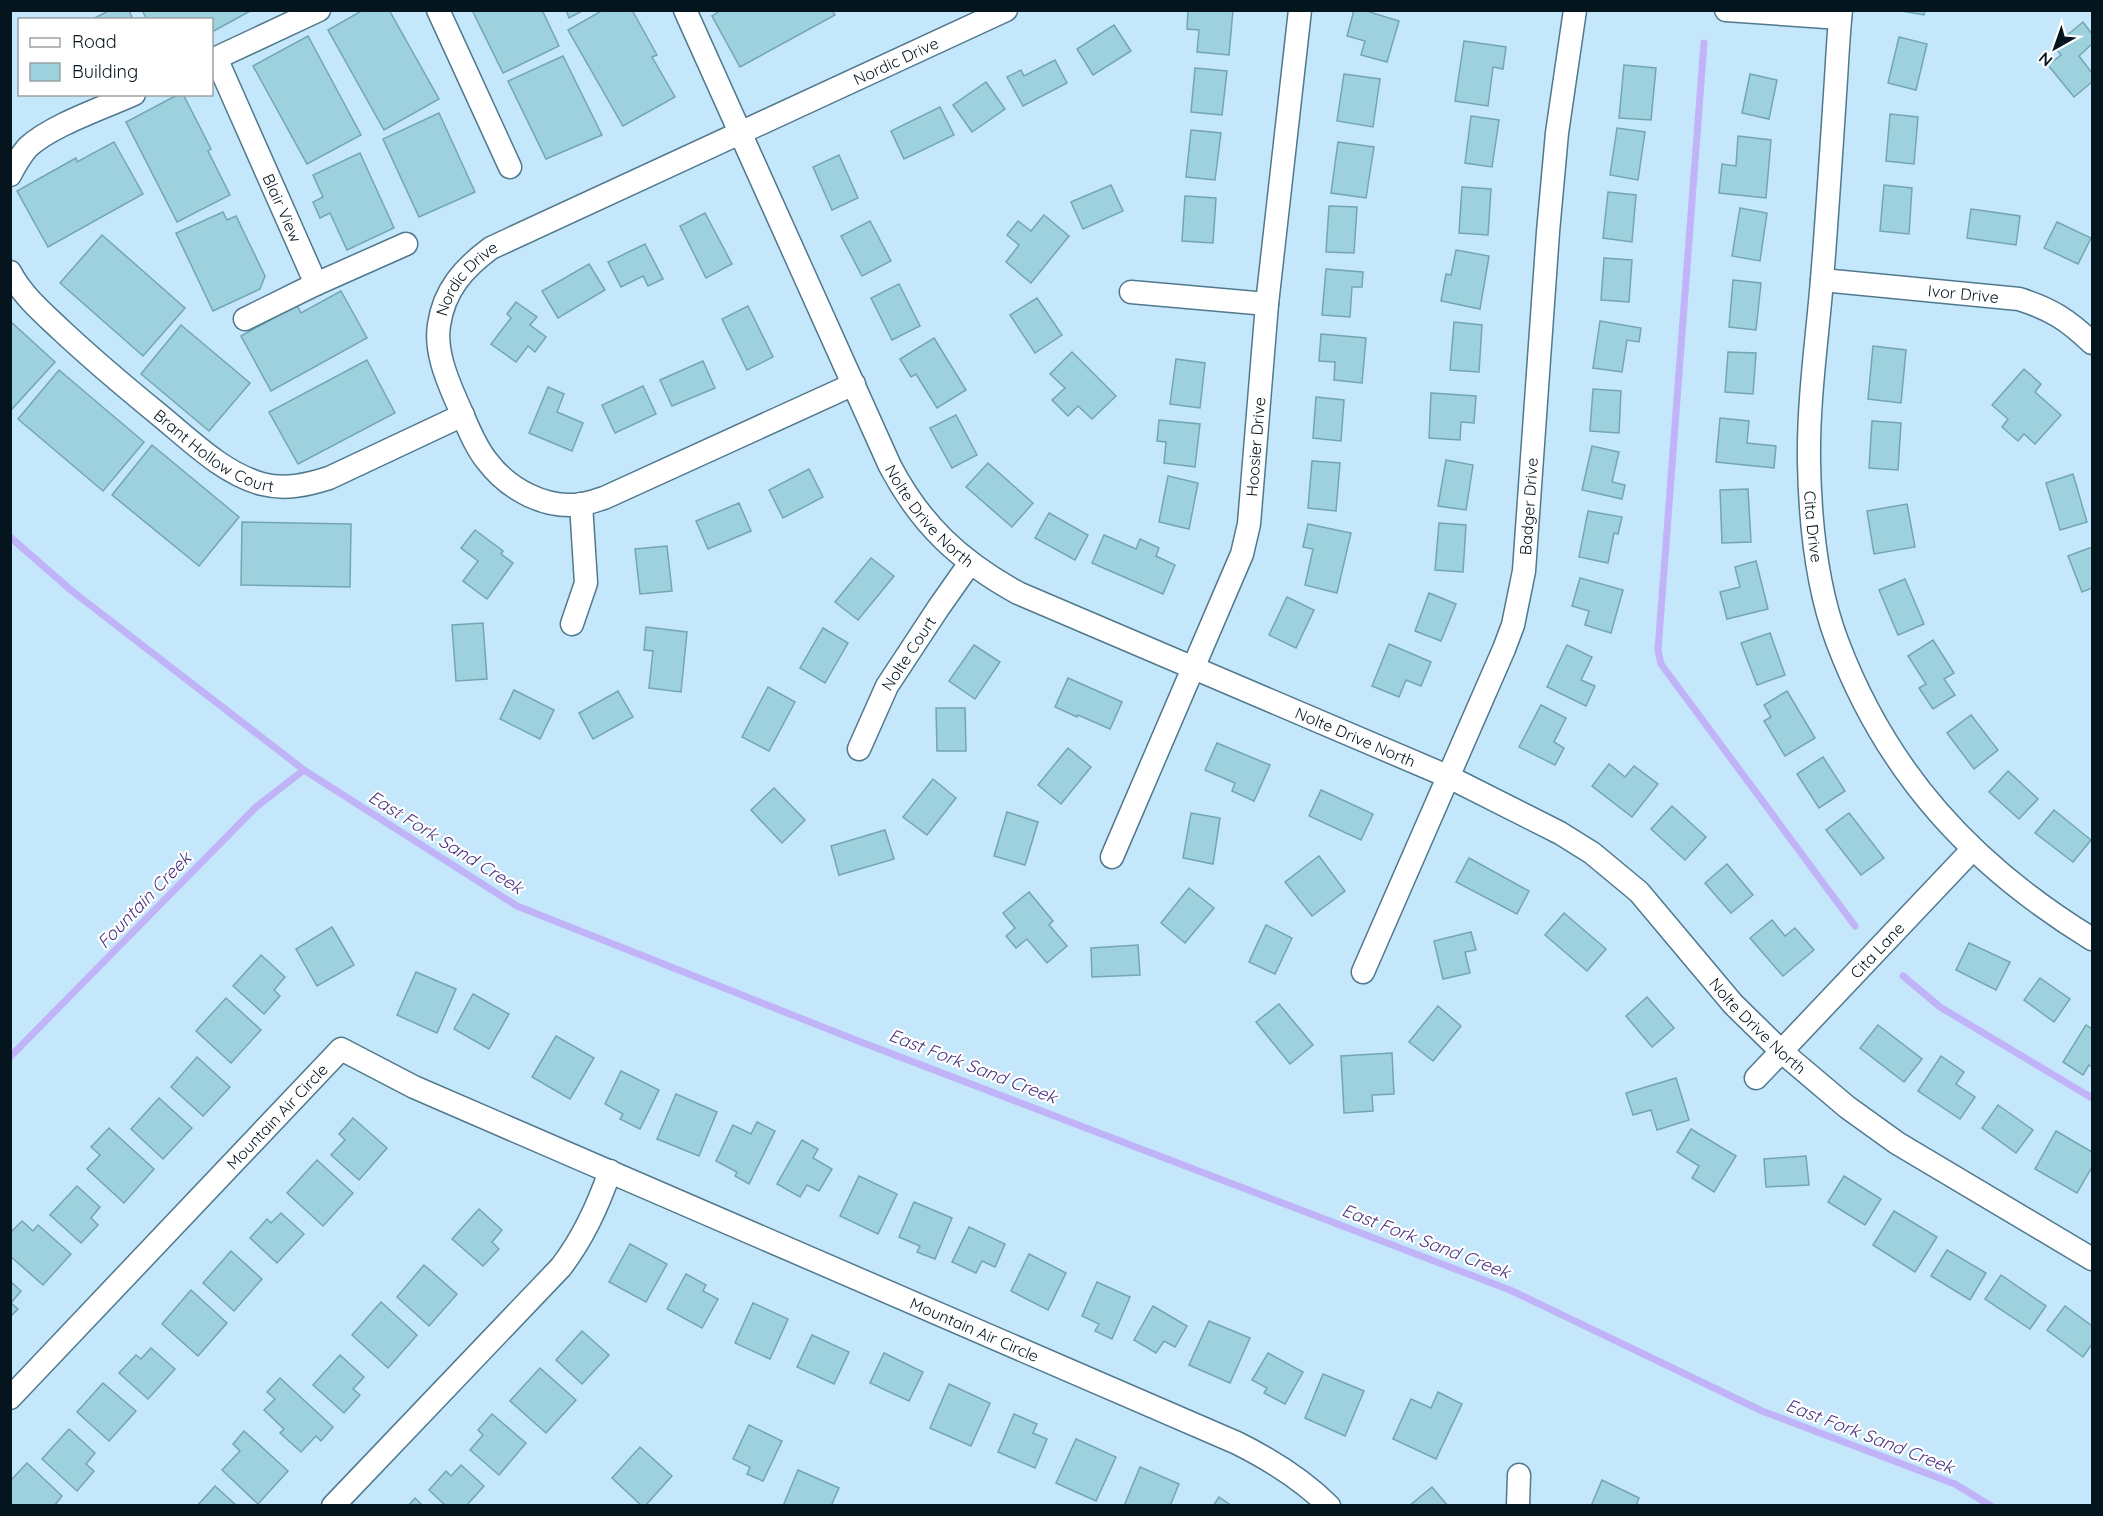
<svg xmlns="http://www.w3.org/2000/svg" width="2103" height="1516" font-family="Quicksand,sans-serif">
<style>
.lines{fill:none;stroke-linecap:round;stroke-linejoin:round}
.stream{stroke:#c1b3f8;stroke-width:7}
.building{fill:#9dd1dd;stroke:#73a6b2;stroke-width:1.5}
.minor-casing{stroke:#50798f;stroke-width:25}
.minor{stroke:#fff;stroke-width:22}
.labels{text-anchor:middle;dominant-baseline:central;stroke-width:4.5;stroke-linejoin:round;paint-order:stroke}
.street-label{font-size:16px;fill:#05151e;stroke:#fff}
.water-label{font-size:18px;font-style:italic;fill:#4b3482;stroke:#fff}
</style>
<rect width="100%" height="100%" fill="#c4e7fb"/>
<g class="lines">
<g class="stream">
<polyline points="1704,43 1658,650 1661,664 1855,926"/>
<polyline points="10,537 72,591 304,770 517,906 848,1037 1510,1290 1762,1411 1955,1484 1991,1506"/>
<polyline points="1903,976 1940,1007 2092,1098"/>
<polyline points="10,1057 256,807 304,770"/>
</g>
</g>
<g class="building">
<polygon points="110,10 129,10 133,20 91,20"/>
<polygon points="142,10 252,10 212,32 212,20 147,20"/>
<polygon points="363,10 389,10 439,99 384,130 328,30"/>
<polygon points="472,10 542,10 559,46 503,73"/>
<polygon points="566,10 584,10 569,18"/>
<polygon points="603,10 632,10 657,55 652,57 675,97 623,126 568,30"/>
<polygon points="721,10 832,10 835,15 740,67 712,16"/>
<polygon points="1188,10 1233,10 1229,55 1197,52 1199,30 1187,29"/>
<polygon points="1354,10 1363,10 1399,21 1387,62 1361,55 1365,41 1347,36"/>
<polygon points="1896,10 1925,10 1924,15"/>
<polygon points="2083,22 2092,34 2092,44 2079,56 2092,73 2092,82 2074,97 2048,65 2061,55 2054,46"/>
<polygon points="1114,25 1131,51 1093,75 1077,49"/>
<polygon points="308,36 361,135 307,164 253,66"/>
<polygon points="1899,37 1927,44 1916,90 1888,83"/>
<polygon points="1464,41 1506,47 1503,69 1493,67 1488,106 1455,101"/>
<polygon points="563,56 602,135 546,159 508,81"/>
<polygon points="1055,60 1067,83 1023,106 1007,77 1021,70 1024,76"/>
<polygon points="1624,65 1656,68 1651,120 1619,118"/>
<polygon points="1195,68 1227,71 1222,115 1191,112"/>
<polygon points="1344,74 1380,79 1373,127 1337,121"/>
<polygon points="1750,74 1777,80 1769,119 1742,113"/>
<polygon points="986,82 1005,109 972,132 953,105"/>
<polygon points="179,94 183,94 211,149 208,151 230,195 177,222 126,122"/>
<polygon points="940,107 954,135 904,159 891,131"/>
<polygon points="439,113 475,192 419,217 383,139"/>
<polygon points="1890,114 1918,117 1914,164 1886,161"/>
<polygon points="1471,116 1499,120 1492,167 1465,163"/>
<polygon points="1617,128 1645,132 1638,180 1610,175"/>
<polygon points="1191,130 1221,133 1215,180 1186,177"/>
<polygon points="1738,136 1771,140 1766,198 1719,193 1722,164 1736,166"/>
<polygon points="114,142 143,194 48,247 17,191 76,158 77,162"/>
<polygon points="1338,142 1374,147 1366,198 1331,193"/>
<polygon points="360,153 394,228 347,250 330,213 320,218 313,202 323,197 313,175"/>
<polygon points="839,155 858,198 832,210 813,167"/>
<polygon points="1111,185 1123,211 1083,229 1071,202"/>
<polygon points="1884,185 1912,188 1909,234 1880,231"/>
<polygon points="1462,187 1491,189 1488,235 1459,233"/>
<polygon points="1608,192 1636,195 1632,242 1603,238"/>
<polygon points="1185,196 1216,198 1213,243 1182,241"/>
<polygon points="1329,206 1357,207 1354,253 1326,252"/>
<polygon points="1740,208 1767,213 1760,261 1732,256"/>
<polygon points="1971,209 2020,216 2016,245 1967,238"/>
<polygon points="223,212 227,220 236,216 265,276 260,289 213,311 176,233"/>
<polygon points="705,213 732,264 706,278 680,226"/>
<polygon points="1044,215 1069,236 1031,283 1006,262 1019,245 1007,235 1018,221 1031,231"/>
<polygon points="870,221 891,261 862,276 841,236"/>
<polygon points="2057,222 2091,238 2078,264 2044,248"/>
<polygon points="102,235 185,308 143,356 60,283"/>
<polygon points="645,244 663,279 648,286 643,276 621,287 608,262"/>
<polygon points="1456,250 1489,256 1480,309 1441,301 1446,274 1451,275"/>
<polygon points="1604,258 1632,260 1629,302 1601,300"/>
<polygon points="589,264 605,290 558,318 542,291"/>
<polygon points="1326,269 1363,272 1362,287 1352,287 1350,317 1322,315"/>
<polygon points="1733,280 1761,283 1756,330 1729,327"/>
<polygon points="899,284 920,326 892,340 871,298"/>
<polygon points="341,291 367,338 271,391 241,336 297,305 301,313"/>
<polygon points="1037,298 1062,335 1035,353 1010,315"/>
<polygon points="516,302 537,317 530,325 546,337 535,352 528,346 516,362 491,344 511,318 507,314"/>
<polygon points="748,306 773,357 747,370 722,319"/>
<polygon points="10,321 55,362 12,409 10,408"/>
<polygon points="1600,321 1641,328 1639,342 1627,340 1622,372 1593,368"/>
<polygon points="1454,322 1482,325 1479,372 1450,370"/>
<polygon points="181,325 250,383 209,431 141,374"/>
<polygon points="1321,334 1366,338 1362,383 1334,380 1335,362 1319,361"/>
<polygon points="934,338 966,390 937,408 916,374 911,377 900,359"/>
<polygon points="1873,346 1906,350 1901,403 1868,399"/>
<polygon points="1072,352 1116,396 1092,419 1078,406 1068,416 1052,400 1065,388 1050,374"/>
<polygon points="1728,352 1756,353 1753,394 1725,392"/>
<polygon points="1176,359 1205,363 1200,408 1170,404"/>
<polygon points="367,360 395,413 298,464 269,412"/>
<polygon points="703,361 715,388 672,406 660,380"/>
<polygon points="2024,369 2041,384 2035,392 2061,415 2035,444 2024,434 2018,441 2002,427 2008,419 1992,405"/>
<polygon points="59,370 144,442 103,491 18,419"/>
<polygon points="643,386 656,414 615,433 602,405"/>
<polygon points="548,387 564,394 557,412 583,423 572,451 529,433"/>
<polygon points="1593,389 1621,391 1619,433 1590,431"/>
<polygon points="1431,393 1476,396 1474,423 1461,422 1460,440 1429,438"/>
<polygon points="1316,397 1344,400 1341,441 1313,438"/>
<polygon points="956,415 977,455 952,468 930,428"/>
<polygon points="1720,418 1749,421 1747,443 1776,446 1774,468 1716,462"/>
<polygon points="1159,420 1200,424 1195,467 1164,463 1166,442 1157,441"/>
<polygon points="1872,421 1901,423 1898,470 1869,468"/>
<polygon points="152,445 239,517 199,566 112,495"/>
<polygon points="1592,446 1619,452 1612,482 1625,485 1622,499 1582,490"/>
<polygon points="1446,460 1473,465 1466,510 1438,506"/>
<polygon points="1312,461 1340,463 1336,511 1308,508"/>
<polygon points="988,463 1033,503 1012,527 966,487"/>
<polygon points="809,469 823,497 783,518 769,490"/>
<polygon points="2073,474 2087,522 2060,530 2046,483"/>
<polygon points="1168,476 1198,483 1189,529 1159,522"/>
<polygon points="1748,489 1751,542 1722,543 1720,490"/>
<polygon points="739,503 751,531 708,549 696,521"/>
<polygon points="1907,504 1915,547 1874,554 1867,511"/>
<polygon points="1588,511 1622,517 1618,534 1614,533 1608,563 1579,557"/>
<polygon points="1049,513 1088,535 1075,560 1035,538"/>
<polygon points="242,522 351,524 350,587 241,585"/>
<polygon points="1439,523 1466,525 1463,572 1435,570"/>
<polygon points="1308,524 1351,533 1337,593 1305,585 1313,549 1303,547"/>
<polygon points="475,530 503,551 501,554 513,563 487,599 463,581 478,561 461,548"/>
<polygon points="1104,535 1136,549 1140,539 1159,548 1156,556 1175,565 1163,594 1092,563"/>
<polygon points="667,546 672,591 640,594 635,549"/>
<polygon points="2092,547 2092,588 2082,592 2068,556"/>
<polygon points="871,558 894,576 858,620 835,602"/>
<polygon points="1756,561 1768,609 1727,619 1720,592 1740,587 1735,567"/>
<polygon points="1580,578 1623,590 1611,633 1585,625 1589,611 1572,606"/>
<polygon points="1905,579 1924,624 1898,635 1879,590"/>
<polygon points="1429,593 1456,604 1441,641 1415,631"/>
<polygon points="1287,597 1314,610 1296,648 1269,635"/>
<polygon points="483,623 487,679 456,681 452,625"/>
<polygon points="646,627 687,632 681,692 649,688 653,651 644,650"/>
<polygon points="823,628 848,643 825,683 800,668"/>
<polygon points="1770,633 1785,675 1757,685 1741,643"/>
<polygon points="1933,640 1954,673 1944,679 1955,695 1933,709 1919,688 1926,684 1908,656"/>
<polygon points="1389,644 1431,662 1421,686 1406,680 1399,697 1372,686"/>
<polygon points="974,645 1000,662 975,699 949,681"/>
<polygon points="1567,645 1592,657 1581,680 1595,686 1586,706 1547,687"/>
<polygon points="1068,678 1122,702 1110,729 1078,715 1077,717 1055,707"/>
<polygon points="768,687 795,702 769,751 742,737"/>
<polygon points="514,690 554,710 540,739 500,719"/>
<polygon points="618,691 633,717 593,739 579,713"/>
<polygon points="1787,691 1815,738 1785,756 1764,721 1771,717 1764,705"/>
<polygon points="1541,705 1566,718 1554,742 1564,748 1555,765 1519,747"/>
<polygon points="936,708 965,708 966,751 937,751"/>
<polygon points="1971,715 1998,750 1974,769 1947,733"/>
<polygon points="1217,743 1270,765 1254,801 1232,791 1235,783 1205,770"/>
<polygon points="1068,748 1091,767 1061,804 1038,785"/>
<polygon points="1823,757 1845,791 1819,808 1797,774"/>
<polygon points="1609,764 1625,777 1634,766 1658,784 1632,817 1592,786"/>
<polygon points="2008,771 2038,799 2019,819 1989,792"/>
<polygon points="933,779 956,798 927,835 903,817"/>
<polygon points="774,788 805,820 782,843 751,810"/>
<polygon points="1321,790 1373,814 1361,840 1309,816"/>
<polygon points="1672,806 1706,837 1685,860 1651,829"/>
<polygon points="2054,810 2091,840 2073,862 2035,833"/>
<polygon points="1007,812 1038,822 1025,865 994,856"/>
<polygon points="1191,813 1220,818 1213,864 1183,858"/>
<polygon points="1849,813 1884,858 1861,875 1826,830"/>
<polygon points="885,830 894,859 839,875 831,846"/>
<polygon points="1319,856 1345,891 1312,916 1285,882"/>
<polygon points="1469,858 1529,891 1517,914 1456,882"/>
<polygon points="1727,864 1753,895 1731,913 1705,883"/>
<polygon points="1189,888 1214,908 1185,943 1161,923"/>
<polygon points="1029,892 1053,921 1049,925 1067,946 1047,963 1027,939 1016,948 1006,936 1015,928 1003,913"/>
<polygon points="1564,913 1606,949 1587,971 1545,935"/>
<polygon points="1772,920 1785,936 1795,928 1814,950 1783,976 1750,938"/>
<polygon points="1266,925 1292,938 1275,974 1249,962"/>
<polygon points="332,927 354,965 317,986 296,949"/>
<polygon points="1471,932 1476,950 1465,952 1470,973 1443,979 1434,941"/>
<polygon points="1969,943 2010,962 1996,990 1956,970"/>
<polygon points="1138,945 1140,975 1092,977 1091,948"/>
<polygon points="261,955 285,977 274,990 280,996 264,1014 233,986"/>
<polygon points="416,972 456,989 437,1033 397,1015"/>
<polygon points="2040,978 2070,999 2054,1022 2024,1000"/>
<polygon points="473,994 509,1014 489,1049 454,1029"/>
<polygon points="1647,997 1674,1028 1652,1047 1626,1016"/>
<polygon points="226,998 261,1030 231,1063 196,1031"/>
<polygon points="1279,1004 1313,1045 1290,1064 1256,1022"/>
<polygon points="1438,1006 1461,1026 1433,1061 1409,1042"/>
<polygon points="1878,1025 1922,1059 1904,1082 1860,1048"/>
<polygon points="2086,1025 2092,1029 2092,1067 2089,1065 2083,1075 2063,1062"/>
<polygon points="556,1036 594,1058 570,1099 532,1077"/>
<polygon points="1392,1053 1394,1094 1372,1095 1373,1111 1344,1113 1341,1056"/>
<polygon points="1941,1056 1964,1072 1956,1084 1975,1097 1960,1119 1918,1091"/>
<polygon points="197,1057 230,1087 203,1116 171,1087"/>
<polygon points="621,1071 659,1090 640,1129 620,1119 623,1114 605,1104"/>
<polygon points="1676,1078 1689,1120 1657,1130 1651,1110 1633,1115 1626,1093"/>
<polygon points="676,1094 717,1112 699,1156 657,1139"/>
<polygon points="159,1098 192,1128 163,1159 131,1129"/>
<polygon points="1998,1105 2033,1130 2016,1153 1982,1128"/>
<polygon points="353,1118 387,1148 359,1180 331,1155 345,1140 339,1134"/>
<polygon points="757,1122 775,1131 749,1184 735,1176 737,1172 716,1161 733,1125 751,1134"/>
<polygon points="109,1128 154,1169 124,1203 87,1169 100,1155 91,1147"/>
<polygon points="1691,1129 1736,1156 1714,1192 1692,1178 1699,1166 1677,1152"/>
<polygon points="2056,1131 2092,1152 2092,1167 2077,1193 2035,1169"/>
<polygon points="802,1140 818,1149 813,1158 832,1169 819,1191 807,1185 800,1197 777,1184"/>
<polygon points="1806,1156 1809,1185 1766,1187 1764,1159"/>
<polygon points="317,1160 353,1193 323,1226 287,1193"/>
<polygon points="859,1176 897,1194 878,1234 840,1216"/>
<polygon points="1844,1176 1881,1199 1865,1225 1828,1202"/>
<polygon points="77,1186 100,1207 91,1218 98,1225 81,1243 50,1215"/>
<polygon points="914,1202 952,1218 935,1259 917,1252 920,1246 899,1237"/>
<polygon points="479,1209 502,1230 492,1242 499,1249 483,1266 452,1239"/>
<polygon points="1894,1211 1937,1237 1915,1272 1873,1245"/>
<polygon points="281,1213 304,1234 277,1263 250,1238 267,1219 271,1223"/>
<polygon points="22,1221 33,1231 38,1225 71,1254 43,1285 10,1256 10,1233"/>
<polygon points="969,1227 1005,1244 995,1267 982,1261 976,1273 952,1262"/>
<polygon points="630,1244 667,1264 646,1302 609,1282"/>
<polygon points="1947,1250 1986,1273 1970,1300 1931,1276"/>
<polygon points="231,1251 262,1279 234,1311 203,1283"/>
<polygon points="1029,1254 1066,1273 1048,1310 1011,1291"/>
<polygon points="424,1265 457,1294 429,1326 397,1297"/>
<polygon points="686,1274 706,1285 703,1291 718,1299 702,1328 667,1309"/>
<polygon points="2001,1275 2046,1306 2030,1329 1985,1299"/>
<polygon points="10,1281 21,1291 11,1303 18,1309 10,1317"/>
<polygon points="1097,1282 1130,1297 1112,1339 1095,1331 1099,1324 1082,1316"/>
<polygon points="191,1290 227,1323 198,1356 162,1324"/>
<polygon points="381,1302 417,1335 388,1368 352,1335"/>
<polygon points="753,1303 788,1319 770,1359 735,1343"/>
<polygon points="1153,1306 1187,1326 1175,1347 1164,1341 1156,1353 1134,1340"/>
<polygon points="2065,1306 2092,1326 2092,1344 2083,1357 2047,1330"/>
<polygon points="1209,1321 1250,1338 1230,1383 1189,1365"/>
<polygon points="582,1331 609,1355 582,1384 556,1360"/>
<polygon points="812,1335 849,1352 834,1384 797,1367"/>
<polygon points="151,1348 175,1369 148,1399 119,1373 136,1355 141,1359"/>
<polygon points="884,1353 923,1372 909,1401 870,1383"/>
<polygon points="1268,1353 1303,1372 1285,1404 1264,1393 1267,1388 1252,1380"/>
<polygon points="340,1355 364,1377 353,1389 360,1395 344,1413 313,1385"/>
<polygon points="540,1368 576,1400 546,1433 510,1401"/>
<polygon points="1323,1374 1364,1391 1345,1436 1305,1418"/>
<polygon points="280,1378 333,1427 321,1441 316,1436 301,1452 280,1433 284,1429 264,1410 275,1399 267,1392"/>
<polygon points="103,1383 136,1411 109,1441 77,1412"/>
<polygon points="949,1384 990,1403 971,1446 930,1428"/>
<polygon points="1438,1392 1462,1404 1436,1459 1393,1439 1411,1399 1431,1408"/>
<polygon points="492,1414 526,1443 499,1475 470,1450 483,1435 478,1430"/>
<polygon points="1014,1414 1037,1424 1033,1433 1047,1439 1035,1468 998,1452"/>
<polygon points="749,1425 782,1441 763,1481 747,1474 750,1467 733,1459"/>
<polygon points="69,1429 95,1453 86,1464 94,1471 77,1491 42,1459"/>
<polygon points="244,1431 288,1471 258,1504 222,1470 240,1451 233,1444"/>
<polygon points="1076,1439 1116,1457 1096,1501 1056,1483"/>
<polygon points="640,1447 672,1476 645,1506 642,1506 612,1478"/>
<polygon points="27,1463 62,1496 54,1506 10,1506 10,1481"/>
<polygon points="461,1465 484,1486 466,1506 446,1506 429,1490 446,1471 451,1476"/>
<polygon points="1140,1467 1179,1484 1170,1506 1124,1506"/>
<polygon points="798,1470 839,1488 831,1506 783,1506"/>
<polygon points="1602,1480 1639,1498 1636,1506 1591,1506"/>
<polygon points="215,1486 237,1506 197,1506"/>
<polygon points="1432,1487 1448,1506 1409,1506"/>
<polygon points="1219,1497 1232,1506 1213,1506"/>
<polygon points="415,1498 423,1506 408,1506"/>
</g>
<g class="lines">
<defs>
<g id="minor">
<polyline points="438,10 510,167"/>
<path id="s1" d="M685 10 890 466C921 525 960 561 1018 593L1447 776 1560 833 1592 853 1639 892 1733 1004 1782 1052 1847 1107 1897 1143 2092 1259"/>
<polyline points="1726,10 1840,18"/>
<path id="s2" d="M1841 10C1838 38 1837 66 1835 94 1831 156 1827 218 1822 280 1817 341 1808 401 1809 462 1810 519 1817 588 1837 641 1887 774 1973 866 2092 939"/>
<path id="s3" d="M216 58 316 284 245 319"/>
<polyline points="212,60 319,10"/>
<path d="M10 175C15 165 21 155 28 147 52 125 103 108 134 94"/>
<path id="s4" d="M10 272C22 295 42 312 61 330 92 359 124 386 157 413 189 439 222 473 262 484 285 490 307 485 329 478L463 415"/>
<path id="s5" d="M1822 280 2019 299C2051 309 2068 320 2092 343"/>
<polyline points="316,284 406,244"/>
<polyline points="1131,292 1267,304"/>
<path id="s6" d="M854 384 604 498C597 500 589 503 582 504 546 510 508 489 487 461 473 444 465 419 456 400 446 377 435 350 439 325 444 290 464 268 491 248L1006 10"/>
<polyline points="572,624 586,583 581,504"/>
<path id="s7" d="M859 749 887 686 939 607 970 563"/>
<path id="s8" d="M1112 857 1242 554 1249 524 1267 304 1300 10"/>
<path id="s9" d="M1363 972 1504 649 1513 625 1524 571 1548 232 1557 133 1575 10"/>
<path id="s10" d="M1756 1078 1972 850"/>
<path id="s11" d="M10 1398 341 1049 414 1087 1237 1443C1271 1460 1302 1479 1329 1506"/>
<path d="M333 1506 561 1267C584 1237 598 1206 610 1171"/>
<polyline points="1518,1506 1519,1475"/>
</g>
</defs>
<use href="#minor" class="minor-casing"/>
<use href="#minor" class="minor"/>
</g>
<g class="labels">
<g class="street-label">
<text stroke="none"><textPath href="#s6" startOffset="1095">Nordic Drive</textPath></text>
<text stroke="none"><textPath href="#s3" startOffset="164">Blair View</textPath></text>
<text stroke="none"><textPath href="#s6" startOffset="609">Nordic Drive</textPath></text>
<text stroke="none"><textPath href="#s5" startOffset="142">Ivor Drive</textPath></text>
<text stroke="none"><textPath href="#s8" startOffset="438">Hoosier Drive</textPath></text>
<text stroke="none"><textPath href="#s4" startOffset="274">Brant Hollow Court</textPath></text>
<text stroke="none"><textPath href="#s9" startOffset="498">Badger Drive</textPath></text>
<text stroke="none"><textPath href="#s1" startOffset="564">Nolte Drive North</textPath></text>
<text stroke="none"><textPath href="#s2" startOffset="518">Cita Drive</textPath></text>
<text stroke="none"><textPath href="#s7" startOffset="108">Nolte Court</textPath></text>
<text stroke="none"><textPath href="#s1" startOffset="1050">Nolte Drive North</textPath></text>
<text stroke="none"><textPath href="#s10" startOffset="176">Cita Lane</textPath></text>
<text stroke="none"><textPath href="#s1" startOffset="1554">Nolte Drive North</textPath></text>
<text stroke="none"><textPath href="#s11" startOffset="388">Mountain Air Circle</textPath></text>
<text stroke="none"><textPath href="#s11" startOffset="1174">Mountain Air Circle</textPath></text>
</g>
<g class="water-label">
<text transform="translate(446 842) rotate(32)">East Fork Sand Creek</text>
<text transform="translate(144 900) rotate(-46)">Fountain Creek</text>
<text transform="translate(973 1066) rotate(21)">East Fork Sand Creek</text>
<text transform="translate(1426 1241) rotate(21)">East Fork Sand Creek</text>
<text transform="translate(1870 1436) rotate(21)">East Fork Sand Creek</text>
</g>
</g>
<rect width="2103" height="1516" fill="none" stroke="#05151e" stroke-width="24"/>
<rect x="18" y="18" width="195" height="78" fill="#ffffff" stroke="#9ba1a5" stroke-width="1.5"/>
<rect x="30" y="38" width="30" height="9" fill="#ffffff" stroke="#9ba1a5" stroke-width="1.5"/>
<text x="72" y="48" font-size="18" fill="#05151e">Road</text>
<rect x="30" y="63" width="30" height="18" fill="#9dd1dd" stroke="#9ba1a5" stroke-width="1.5"/>
<text x="72" y="78" font-size="18" fill="#05151e">Building</text>
<g transform="translate(2055 48) rotate(220)" stroke="#ffffff" stroke-width="4.5" paint-order="stroke">
<path d="M0-4.5L10 22L0 15L-10 22Z" fill="#05151e"/>
<text y="-9" font-size="16" font-weight="bold" text-anchor="middle" fill="#05151e">N</text>
</g>
</svg>
